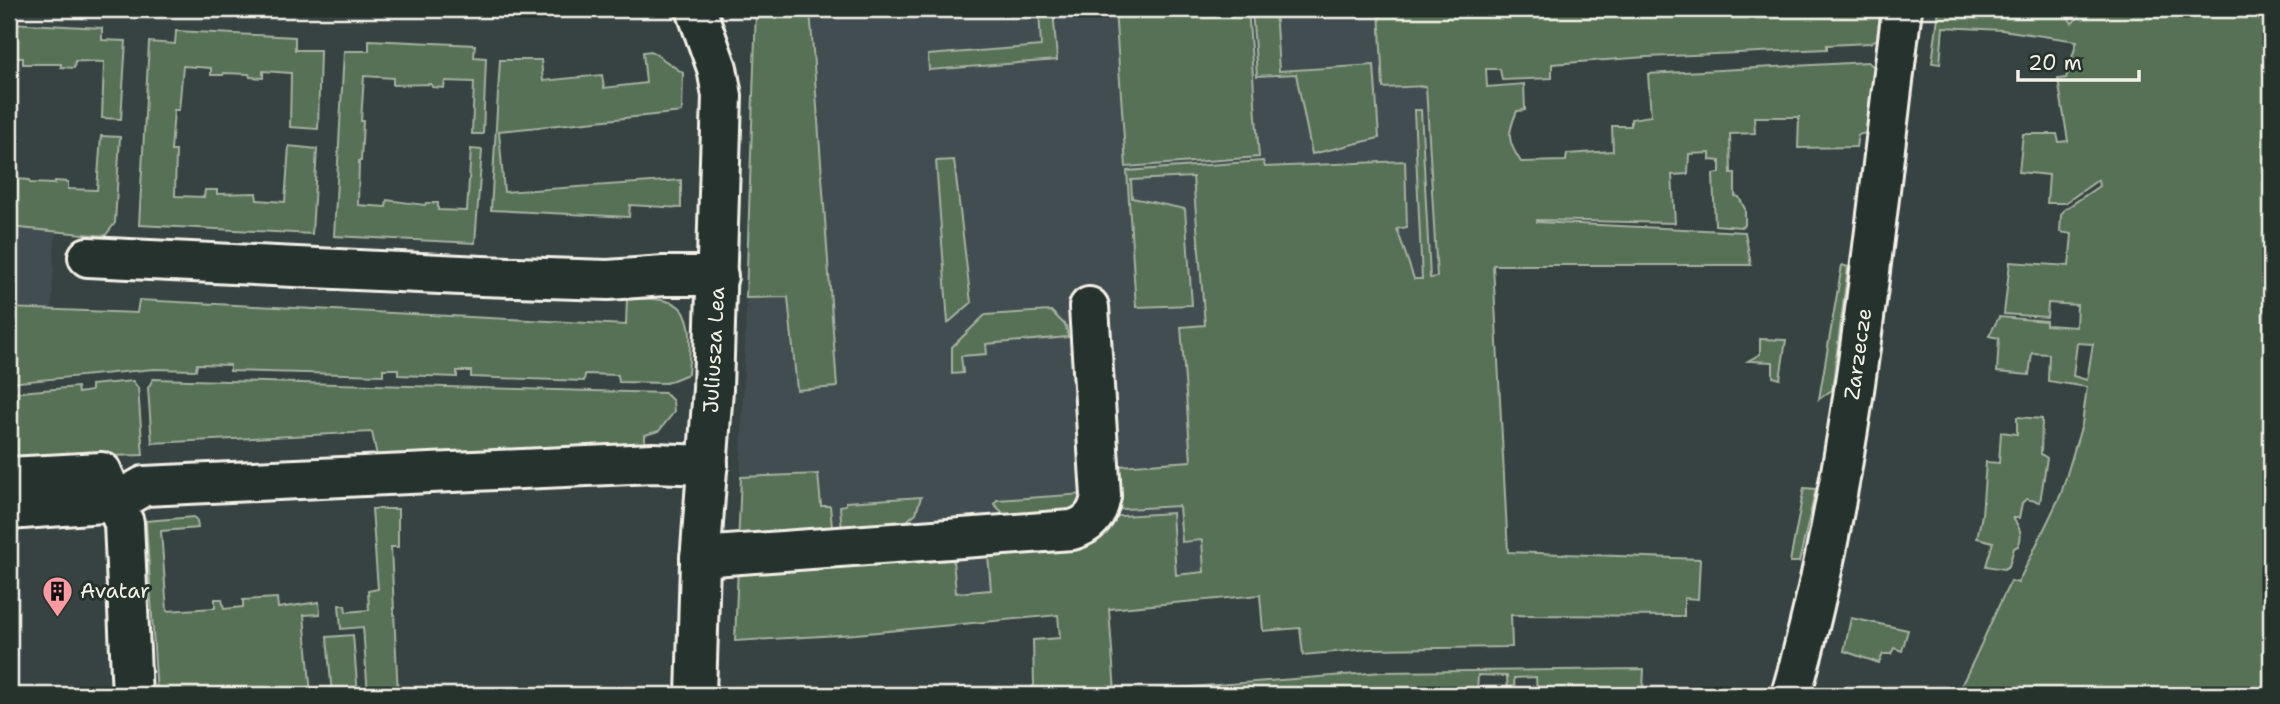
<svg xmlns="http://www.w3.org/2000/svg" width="2280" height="704" font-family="'Shantell Sans',sans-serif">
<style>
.built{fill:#434e51}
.green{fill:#577157;stroke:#a6b1a0;stroke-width:2;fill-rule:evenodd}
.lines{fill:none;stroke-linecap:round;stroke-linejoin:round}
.minor-casing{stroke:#f4f1e8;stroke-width:44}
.minor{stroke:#26332d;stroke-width:38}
.labels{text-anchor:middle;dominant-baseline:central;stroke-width:6;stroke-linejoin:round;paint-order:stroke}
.street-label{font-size:21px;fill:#f4f1e8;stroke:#26332d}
.poi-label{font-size:21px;fill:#f4f1e8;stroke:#26332d;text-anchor:start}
</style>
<rect width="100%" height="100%" fill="#374342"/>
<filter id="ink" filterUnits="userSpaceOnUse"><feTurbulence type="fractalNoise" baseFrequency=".0143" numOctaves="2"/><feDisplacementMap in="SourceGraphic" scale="14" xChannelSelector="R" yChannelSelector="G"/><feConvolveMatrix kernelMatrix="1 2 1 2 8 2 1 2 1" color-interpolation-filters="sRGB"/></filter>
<g filter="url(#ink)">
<g class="built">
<polygon points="756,9 1479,9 1508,570 856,634 735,641"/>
<polygon points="9,227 55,232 52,309 9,307"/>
</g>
<g class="green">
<polygon points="756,9 810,9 837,387 797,390 788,297 746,298"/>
<polygon points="1039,9 1053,9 1057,60 929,70 928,55 1041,46"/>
<polygon points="1115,9 1248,9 1259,157 1126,167"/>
<polygon points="1252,9 1275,9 1279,71 1374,65 1379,138 1312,154 1296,74 1257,76"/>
<path d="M1379 9H1881L1877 39 1870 43 1827 45V49L1647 57 1552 64V78L1502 80 1500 69H1486L1487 87 1524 84 1525 110 1517 111C1507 134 1507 141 1521 162L1566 161 1567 154 1613 151 1612 126H1631V119L1651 116 1648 74 1868 62 1874 67 1866 133 1858 135 1856 147 1798 148 1799 117H1754L1755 133 1730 134 1731 173H1735V196L1739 197 1745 209V225L1741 227 1715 225 1713 174 1720 173V161L1710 160V153L1689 154 1688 174 1672 175 1675 223 1537 220V222L1745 232 1751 265H1493L1508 552 1700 559 1698 599 1684 598V616L1511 615 1512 647 1369 649 1303 655 1300 628 1263 631 1260 595 1109 609 1115 693 1382 672 1644 669 1643 690H1631L1630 695H1537L1536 677 1514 678 1515 695H1502L1508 694 1507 676 1478 675 1477 694 1499 695H1025L1034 685 1033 640 1060 638 1058 615 856 634 735 641 738 565 972 545 973 557 953 560 956 593 991 590 988 555 1004 552 1104 517 1172 513 1176 575 1204 572 1202 540 1182 542 1179 506 1107 510V308L1120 466 1191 461 1181 327 1205 325 1193 177 1131 180 1132 198 1185 209 1192 305 1136 307 1127 171 1263 161 1265 167 1405 161 1407 227 1397 229 1414 279H1422L1414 110H1421L1430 278 1437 277 1426 86 1383 88Z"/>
<path d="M1939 9H2062L2072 23 2088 9H2271V695H1956C1977 658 1991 619 2011 581L2018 583 2061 494 2082 424 2087 387 2048 381 2049 354 2032 353 2029 375 1997 372 1999 338 1989 336 1999 317 2046 321V325L2076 327 2077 305 2048 303 2047 317 2004 314 2010 262 2069 266 2072 234 2060 232 2061 215 2064 210 2099 186 2098 180 2065 203H2047L2049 175 2019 172 2023 134H2057L2059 142 2068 141 2058 79 2066 78 2077 41 2002 30 1943 27 1940 64 1932 63ZM2077 343 2093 344 2087 380 2073 376Z"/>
<polygon points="9,23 102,28 102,40 126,41 121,119 102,118 104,62 75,61 74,68 61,67 61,64 23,64 23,58 9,57"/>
<polygon points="176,31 295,37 295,50 320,50 318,129 290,127 291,73 263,71 263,78 250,77 249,74 224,73 223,75 211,75 211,68 183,66 179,110 174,110 171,151 176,151 175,196 204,197 205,190 217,190 217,194 256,193 257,200 285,202 289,146 317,149 312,234 139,225 149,42 175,44"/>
<polygon points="369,40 475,45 474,57 486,58 483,134 472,134 474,82 445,81 444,88 432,87 431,84 393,85 393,78 364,76 361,121 363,121 361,161 359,161 358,205 386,207 387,200 425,205 426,203 438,203 438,210 467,211 471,149 482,150 475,243 334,236 344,51 369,51"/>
<polygon points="651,51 683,73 682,112 499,131 504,192 681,180 681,208 630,205 629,217 491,210 500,60 541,60 543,81 602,75 604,88 646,83 643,52"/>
<polygon points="101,136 120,137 115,223 105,236 9,227 9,186 16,186 17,179 29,180 30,183 55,184 55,181 68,182 68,189 97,190"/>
<polygon points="954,160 971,303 948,323 936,161"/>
<polygon points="1842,265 1848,267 1832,390 1819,399"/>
<path d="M627 298C640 299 654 298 666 301 699 307 689 351 688 374L666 383 619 382 618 375 585 374 584 381 471 377V371H457V377L398 375V369H383V375L230 371V365L197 364 196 370 154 369 9 383V308L137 313 139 300 626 325Z"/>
<polygon points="1051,311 1066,326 1068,337 986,344 987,354 961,356 963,373 952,374 952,347 985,315"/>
<polygon points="1760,339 1786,340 1780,379 1773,377 1773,362 1748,361 1760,354"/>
<polygon points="153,379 665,393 673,401 674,412 659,431 645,435 645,449 378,461 372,432 152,443 148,388"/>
<polygon points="133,381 138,388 143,455 9,459 9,393 77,387 78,393 91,391 91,385"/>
<path d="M2017 417 2042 419 2041 454 2047 458 2040 502 2026 499 2022 503 2019 518H2013C2019 527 2024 534 2018 546L2014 548 2009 566 2004 569 1986 566 1993 542 1977 538 1982 515 1986 462 1999 463 2001 432 2017 434Z"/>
<polygon points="818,474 821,506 830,506 833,538 738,546 741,477"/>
<polygon points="1804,488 1816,489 1799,562 1790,562"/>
<polygon points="1084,494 1076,511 1006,516 994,504 997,500"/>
<polygon points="921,497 916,513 902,525 842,531 840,506 846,505 846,502"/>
<polygon points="372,509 398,509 398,547 391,547 398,695 368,695 363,627 341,629 339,605 345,605 346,612 369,610 368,591 378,589"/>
<polygon points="194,517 197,521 198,528 161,531 167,611 215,608 215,599 222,599 224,609 243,607 243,600 277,598 278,608 319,602 320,614 304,615 311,695 157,695 146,521"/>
<polygon points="1851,618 1908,630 1902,651 1894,648 1891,654 1883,654 1879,663 1844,651"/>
<polygon points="353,635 358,695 332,695 327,637"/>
</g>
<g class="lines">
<defs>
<g id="minor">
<polyline points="696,9 717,68 722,96 713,389 700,563 696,695"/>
<polyline points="88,257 482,276 608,280 664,276 718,276"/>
<polyline points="9,477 102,472 124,523 132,695"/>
<polyline points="9,510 116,502 144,486 653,463 708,465"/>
<path d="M700 557 1072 530C1090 525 1098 514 1101 496L1089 307"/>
<path d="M1791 695C1855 472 1872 238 1902 9"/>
</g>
</defs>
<use href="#minor" class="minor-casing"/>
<use href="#minor" class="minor"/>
</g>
</g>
<defs>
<symbol id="building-pin" viewBox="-11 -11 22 30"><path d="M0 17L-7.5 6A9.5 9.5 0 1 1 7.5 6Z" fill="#ff9aa2" stroke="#26332d"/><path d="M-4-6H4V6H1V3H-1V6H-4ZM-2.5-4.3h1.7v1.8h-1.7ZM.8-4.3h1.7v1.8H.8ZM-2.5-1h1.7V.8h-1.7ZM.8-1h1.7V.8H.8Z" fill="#111"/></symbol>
</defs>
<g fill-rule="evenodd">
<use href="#building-pin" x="40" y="574" width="35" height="47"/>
</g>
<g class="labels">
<g class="street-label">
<text transform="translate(714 350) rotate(-87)">Juliusza Lea</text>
<text transform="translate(1858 354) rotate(-82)">Zarzecze</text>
</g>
<g class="poi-label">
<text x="80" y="591">Avatar</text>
</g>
</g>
<rect width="2280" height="704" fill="none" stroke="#26332d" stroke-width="35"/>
<rect x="18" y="18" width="2245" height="669" fill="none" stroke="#f4f1e8" stroke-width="2.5" filter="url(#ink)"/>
<path d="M2018 70v10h121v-10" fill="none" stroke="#f4f1e8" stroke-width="3.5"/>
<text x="2028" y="70" font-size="21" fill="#f4f1e8" stroke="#26332d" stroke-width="5" paint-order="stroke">20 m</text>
</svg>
